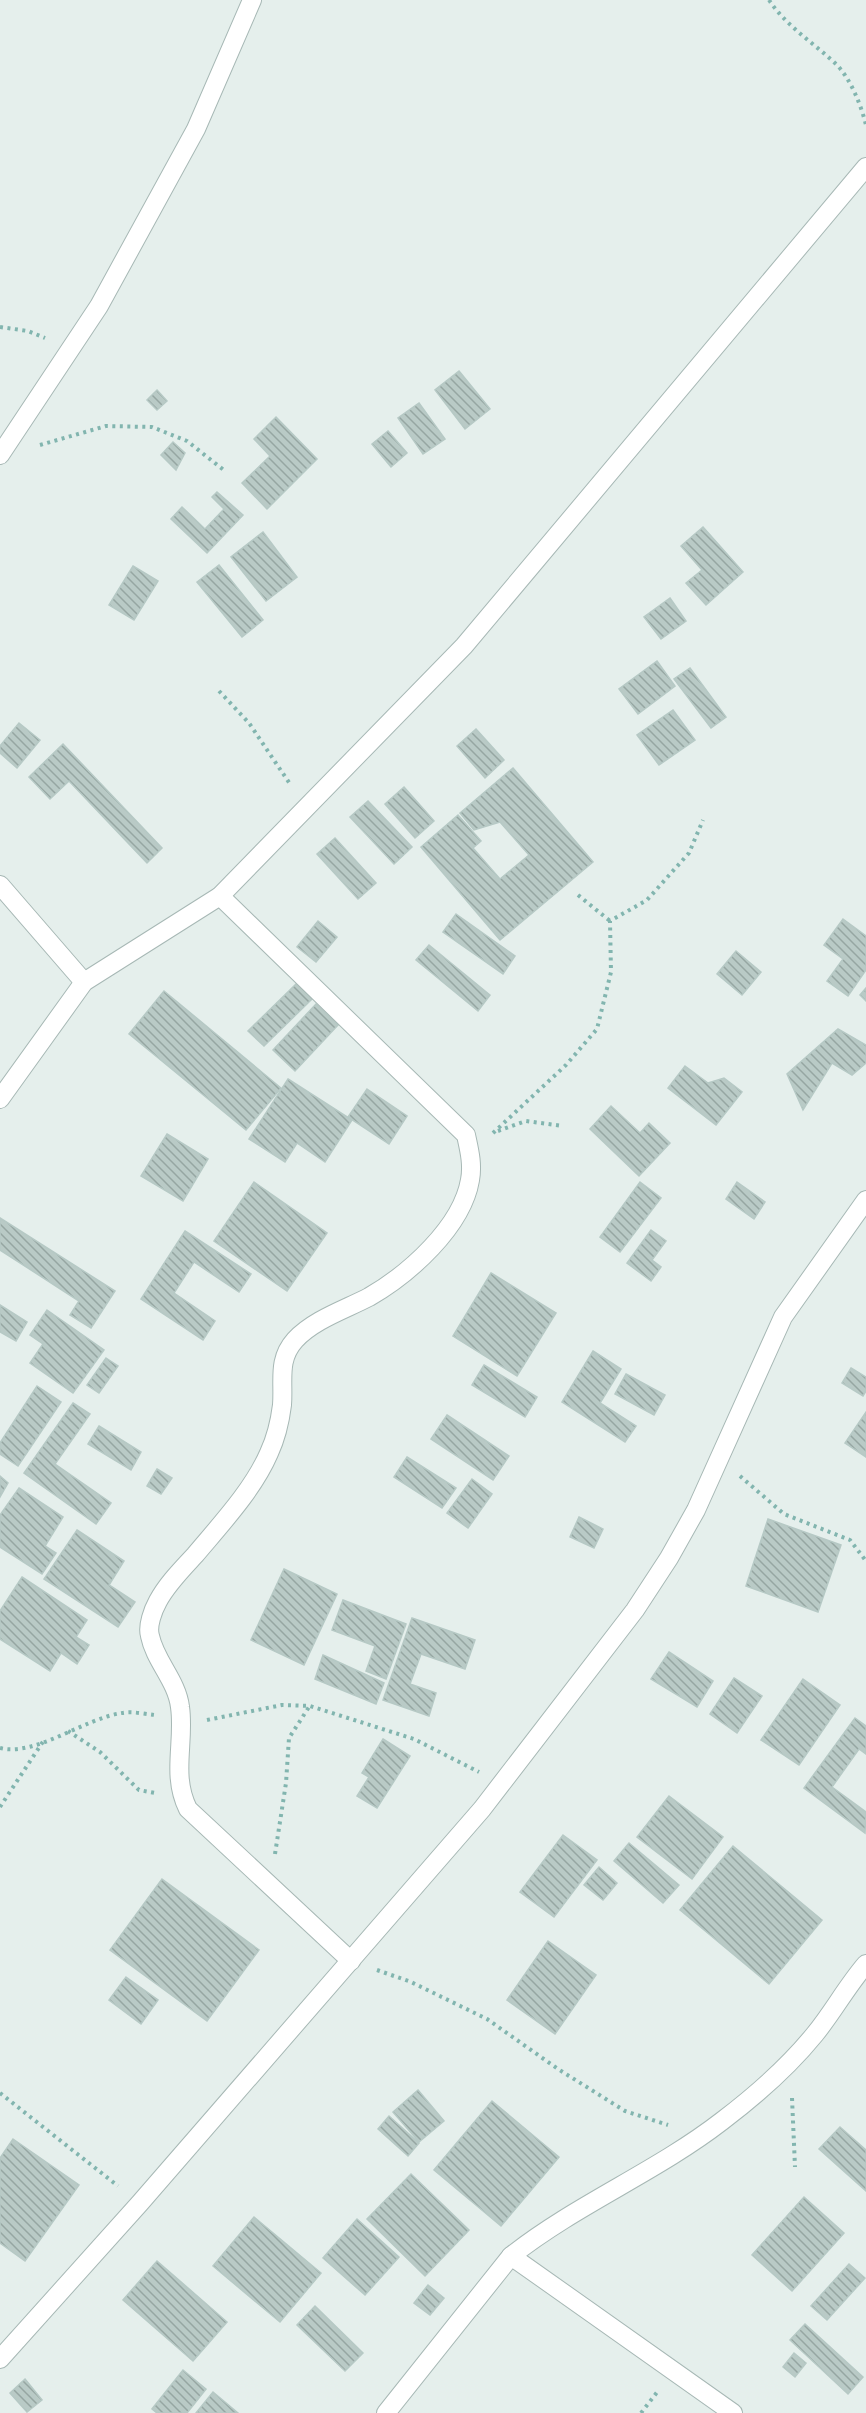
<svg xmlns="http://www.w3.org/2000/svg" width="866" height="2413" font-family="'Varela Round',sans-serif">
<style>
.building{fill:url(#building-back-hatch);stroke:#b6c9c5;stroke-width:1.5}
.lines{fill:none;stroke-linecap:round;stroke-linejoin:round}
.minor-casing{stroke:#a7b8b5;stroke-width:20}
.path{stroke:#82b5af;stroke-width:4;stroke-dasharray:3 4.5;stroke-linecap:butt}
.minor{stroke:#fff;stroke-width:18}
</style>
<defs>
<pattern id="building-back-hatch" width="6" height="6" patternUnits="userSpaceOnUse" patternTransform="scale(1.5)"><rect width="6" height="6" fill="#b9cac6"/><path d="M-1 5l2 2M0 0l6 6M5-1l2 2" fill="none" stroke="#96a6a2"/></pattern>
</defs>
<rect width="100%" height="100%" fill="#e5efec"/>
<g class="building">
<polygon points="459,371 490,409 465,429 435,390"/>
<polygon points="157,390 167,401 157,410 147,400"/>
<polygon points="419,403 445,439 423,454 398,418"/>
<polygon points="276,417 317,459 267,509 242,483 270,456 254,439"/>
<polygon points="388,431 407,453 391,467 372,444"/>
<polygon points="173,442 185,453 176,470 161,455"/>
<polygon points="217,492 243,515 207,553 171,519 182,507 205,529 224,509 212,497"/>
<polygon points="703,527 743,572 706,605 686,583 702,570 681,546"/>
<polygon points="263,532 297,577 266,601 231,557"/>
<polygon points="219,565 263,620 242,637 197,582"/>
<polygon points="133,566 158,581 134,620 109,605"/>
<polygon points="670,598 686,621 661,639 644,617"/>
<polygon points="657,661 675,686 638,714 619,689"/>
<polygon points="690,668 726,717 711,728 674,679"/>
<polygon points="673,710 695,740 659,765 637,735"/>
<polygon points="19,723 40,740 17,768 0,753 0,746"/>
<polygon points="476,729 504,760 485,778 457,746"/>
<polygon points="63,744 162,848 147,863 69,781 50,799 29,777"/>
<polygon points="513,768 593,862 500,940 421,847 458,815 481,841 473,848 500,879 529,855 500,822 474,830 460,813"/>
<polygon points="404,787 434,821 415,838 385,804"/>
<polygon points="368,801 412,847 394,864 350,817"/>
<polygon points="335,838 376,883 358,899 317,854"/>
<polygon points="456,914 515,956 503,974 443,932"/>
<polygon points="843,919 866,936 866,970 848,996 827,981 843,959 824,945"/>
<polygon points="318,921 337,937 316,962 297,947"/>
<polygon points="429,945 490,995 478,1011 416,960"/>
<polygon points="736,951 761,972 742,995 717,974"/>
<polygon points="297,983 312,999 264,1046 248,1031"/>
<polygon points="866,988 866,1001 860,995"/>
<polygon points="164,991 281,1088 246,1130 129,1034"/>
<polygon points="316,1004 338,1025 295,1071 273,1050"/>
<polygon points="838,1029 866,1045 866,1063 852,1075 832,1063 803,1110 787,1074"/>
<polygon points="685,1066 708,1083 724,1078 742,1092 716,1125 668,1088"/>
<polygon points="288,1079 352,1120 325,1162 297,1143 285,1162 249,1139"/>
<polygon points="367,1089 407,1116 389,1144 348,1117"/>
<polygon points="611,1106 640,1133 649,1123 670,1143 639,1176 590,1129"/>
<polygon points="167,1134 208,1159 183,1201 141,1176"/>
<polygon points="254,1182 327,1233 287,1291 214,1241"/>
<polygon points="640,1182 661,1198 620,1252 600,1237"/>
<polygon points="737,1182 765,1202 754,1219 726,1199"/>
<polygon points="0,1218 115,1291 91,1328 70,1315 79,1301 0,1250"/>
<polygon points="651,1230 666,1241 652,1260 661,1267 651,1281 627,1263"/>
<polygon points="185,1231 251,1274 239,1292 194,1262 174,1293 215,1321 203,1340 141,1299"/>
<polygon points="491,1273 556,1313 517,1376 453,1336"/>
<polygon points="0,1305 27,1322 16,1341 0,1332"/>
<polygon points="47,1310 104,1350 73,1393 30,1363 43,1344 30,1335"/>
<polygon points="593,1351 621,1369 600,1403 636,1426 625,1442 562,1402"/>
<polygon points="106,1358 118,1366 99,1393 87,1385"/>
<polygon points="484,1365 537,1397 525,1417 472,1385"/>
<polygon points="851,1368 866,1377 866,1391 863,1396 842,1383"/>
<polygon points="626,1374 665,1395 654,1415 615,1394"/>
<polygon points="37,1386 61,1402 18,1466 0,1454 0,1443"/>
<polygon points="73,1403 90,1414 55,1464 111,1503 96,1524 24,1473"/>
<polygon points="866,1412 866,1457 845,1443"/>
<polygon points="447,1415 509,1456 493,1480 431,1439"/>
<polygon points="99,1426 141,1452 131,1470 88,1444"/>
<polygon points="407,1457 456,1488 442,1508 394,1477"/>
<polygon points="157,1469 172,1478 161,1494 147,1486"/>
<polygon points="0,1476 8,1483 0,1497"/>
<polygon points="472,1479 492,1494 468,1528 447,1513"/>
<polygon points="19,1488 63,1517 45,1546 56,1553 42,1574 0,1547 0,1515"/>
<polygon points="579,1517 603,1529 594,1548 570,1537"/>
<polygon points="768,1519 841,1545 818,1612 746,1586"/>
<polygon points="77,1530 124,1561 109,1585 135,1602 118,1627 44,1579"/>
<polygon points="284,1569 337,1594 304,1665 251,1640"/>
<polygon points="22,1577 87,1620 76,1637 89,1645 77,1664 61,1653 50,1671 0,1639 0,1611"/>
<polygon points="343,1600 406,1624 386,1679 366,1671 375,1646 332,1630"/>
<polygon points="412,1618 475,1640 465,1669 421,1654 410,1684 436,1693 429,1716 383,1700"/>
<polygon points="669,1652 713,1681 697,1707 651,1679"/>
<polygon points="323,1655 384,1683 376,1704 315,1679"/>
<polygon points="734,1678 762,1696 737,1733 710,1714"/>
<polygon points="803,1679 840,1705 799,1765 761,1740"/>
<polygon points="855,1718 866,1726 866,1754 859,1749 832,1787 866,1812 865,1833 804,1788"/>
<polygon points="383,1739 410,1756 377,1808 357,1796 369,1777 362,1773"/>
<polygon points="669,1796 723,1837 692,1879 637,1837"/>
<polygon points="563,1835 597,1860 554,1917 520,1892"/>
<polygon points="629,1843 679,1885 663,1903 614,1861"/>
<polygon points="733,1846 822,1920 769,1984 680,1910"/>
<polygon points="599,1867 617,1883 603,1900 584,1885"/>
<polygon points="162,1879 259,1950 207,2021 110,1950"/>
<polygon points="548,1941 596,1975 555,2034 507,2000"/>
<polygon points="126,1977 158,2000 141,2024 109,2000"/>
<polygon points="418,2090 444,2121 419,2142 393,2112"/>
<polygon points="492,2101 559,2157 501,2226 434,2170"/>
<polygon points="389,2116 419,2143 408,2156 378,2129"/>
<polygon points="840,2127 866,2150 866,2191 819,2149"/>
<polygon points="13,2139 79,2185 25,2261 0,2243 0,2158"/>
<polygon points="411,2174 469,2230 425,2276 367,2219"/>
<polygon points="804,2197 844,2233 792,2291 752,2255"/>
<polygon points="254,2217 321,2273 280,2322 213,2266"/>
<polygon points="357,2219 399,2257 365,2295 323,2258"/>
<polygon points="157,2261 227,2322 193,2361 123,2300"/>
<polygon points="849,2264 865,2278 827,2320 811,2306"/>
<polygon points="428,2285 444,2298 430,2315 414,2303"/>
<polygon points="315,2306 363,2353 345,2371 297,2325"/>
<polygon points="805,2324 863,2377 848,2394 790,2340"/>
<polygon points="794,2353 806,2363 795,2377 783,2367"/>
<polygon points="183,2370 206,2389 187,2413 157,2413 152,2409"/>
<polygon points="25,2379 42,2400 27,2412 10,2393"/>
<polygon points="213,2392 238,2413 196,2413"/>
</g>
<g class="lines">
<defs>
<g id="minor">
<polyline points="0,455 99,306 196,129 252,0"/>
<polyline points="0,885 84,982"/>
<path d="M220 896 466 1135C469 1149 473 1164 470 1180 462 1227 409 1274 369 1297 346 1309 313 1320 295 1340 277 1360 284 1381 282 1405 280 1421 276 1438 269 1453 253 1490 221 1524 195 1555 182 1569 167 1584 158 1601 153 1610 147 1626 150 1636 155 1661 177 1681 180 1707 185 1742 171 1775 188 1809L351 1961"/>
<polyline points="0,1099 84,982 220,896 464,646 866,167"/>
<polyline points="511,2256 733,2413"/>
<polyline points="0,2359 140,2203 482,1809 635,1610 669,1558 696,1510 783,1317 866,1200"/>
<path d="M386 2413 511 2256C577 2204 656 2172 722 2121 755 2096 789 2066 815 2034 833 2012 847 1986 866 1964"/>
</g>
</defs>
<use href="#minor" class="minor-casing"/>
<g class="path">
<path d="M769 0C787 27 814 43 837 65 851 80 861 105 866 125"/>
<polyline points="0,327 28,331 45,338"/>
<polyline points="40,445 106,426 152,427 187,441 225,471"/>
<polyline points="219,691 249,723 290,784"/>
<polyline points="578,895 610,921"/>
<polyline points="498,1131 526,1121 563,1126"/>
<polyline points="493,1133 566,1065 597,1029 611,972 610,921 647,900 689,853 703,820"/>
<polyline points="740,1476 784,1514 850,1540 866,1561"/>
<polyline points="207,1720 282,1705 310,1706 414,1739 479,1772"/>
<polyline points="68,1731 100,1752 139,1790 155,1793"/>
<path d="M0 1748C35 1757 85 1718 122 1713 132 1711 145 1714 155 1715"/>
<polyline points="0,1807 44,1740"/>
<polyline points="275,1854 286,1783 289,1738 309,1707"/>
<polyline points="377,1970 411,1982 487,2019 558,2069 625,2111 668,2125"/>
<polyline points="0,2093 118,2186"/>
<polyline points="792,2098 795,2167"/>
<polyline points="641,2413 658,2391"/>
</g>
<use href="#minor" class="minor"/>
</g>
</svg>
